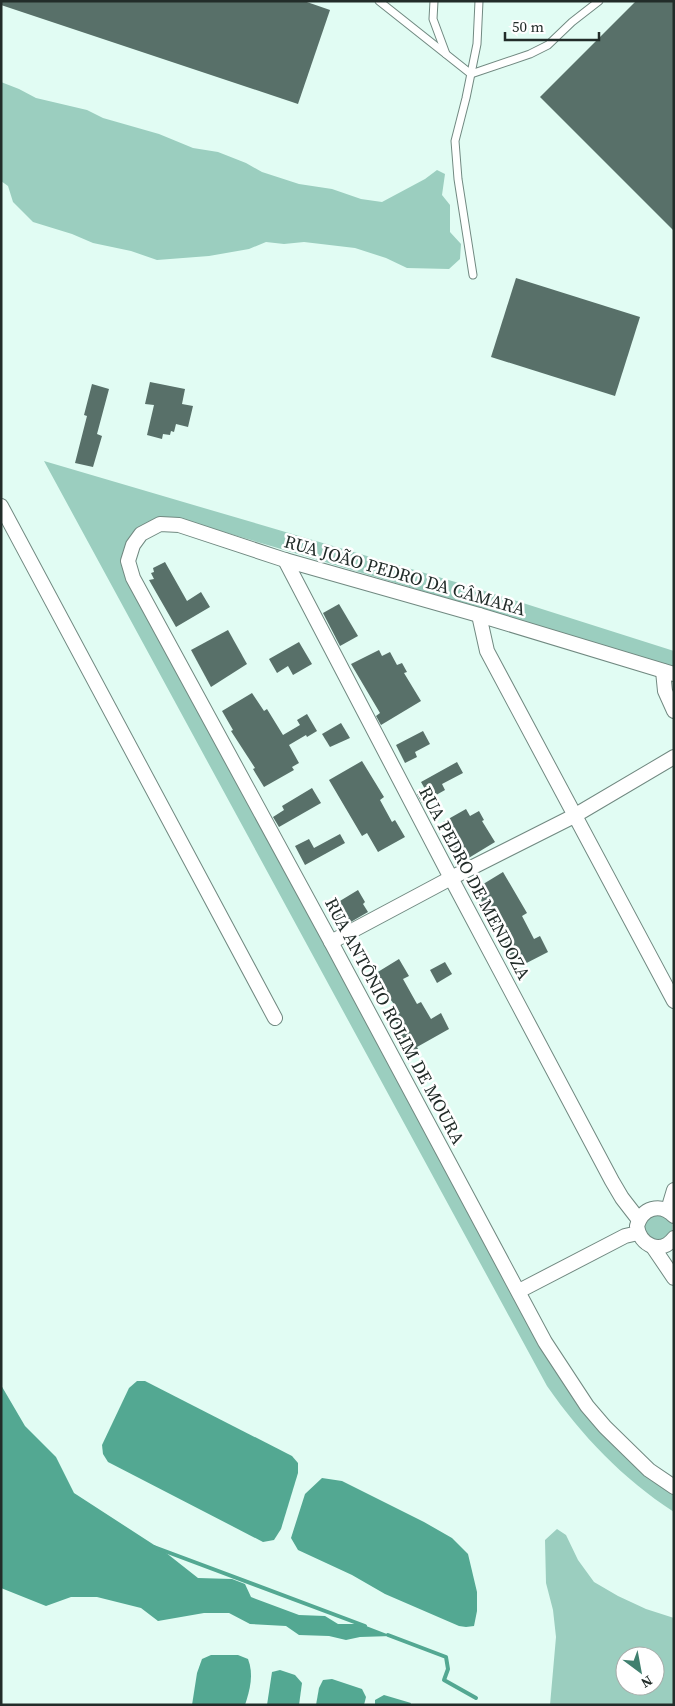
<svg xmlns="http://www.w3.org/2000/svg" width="675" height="1706" font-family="'Source Serif 4',serif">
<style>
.green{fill:#9bcebf;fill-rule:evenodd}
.water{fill:#53a892}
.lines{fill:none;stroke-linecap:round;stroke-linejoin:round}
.stream{stroke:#53a892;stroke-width:4}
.building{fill:#587069}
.lane-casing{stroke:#718981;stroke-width:9}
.street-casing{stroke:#718981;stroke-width:16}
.lane{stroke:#fff;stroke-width:7}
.street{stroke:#fff;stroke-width:14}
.labels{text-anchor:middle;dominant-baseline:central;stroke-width:5;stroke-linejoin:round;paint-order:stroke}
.street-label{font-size:18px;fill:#222c29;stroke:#fff}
</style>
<rect width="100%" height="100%" fill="#e1fcf3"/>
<g class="green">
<polygon points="1,82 19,89 36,98 87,110 103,118 159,134 193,148 218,152 246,163 262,172 299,184 332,189 361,199 382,202 425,179 437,170 445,174 442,195 450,205 450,232 461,244 460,259 449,269 407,268 386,258 355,248 304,242 284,244 266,242 249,249 209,256 157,260 131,251 93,243 72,234 33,222 13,202 8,186 1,181"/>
<path d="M44 461 469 586 674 651V668L460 602 173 517 165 518 125 557 552 1364C574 1400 600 1435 633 1463 646 1474 660 1483 674 1493V1512C622 1478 582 1436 547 1386Z"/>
<polygon points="658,1211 672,1220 672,1232 661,1243 643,1235 643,1219"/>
<path d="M557 1529 566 1535 578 1560 594 1582 618 1596 646 1609 674 1618V1705H550L556 1637 553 1610 546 1583 545 1540ZM625 1656H655V1686H625Z"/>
</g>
<g class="water">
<polygon points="137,1381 145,1381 292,1456 298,1463 298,1473 281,1529 274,1540 263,1542 108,1462 103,1454 102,1445 129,1388"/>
<polygon points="1,1385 25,1426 56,1457 74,1493 165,1552 198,1578 232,1579 245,1584 251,1597 299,1615 325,1616 338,1624 361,1624 392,1636 360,1637 346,1640 329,1636 299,1635 286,1626 250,1624 229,1613 204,1613 158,1621 141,1608 97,1597 71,1597 46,1606 1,1588"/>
<polygon points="322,1478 342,1481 424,1522 452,1538 468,1554 477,1592 477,1611 474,1626 466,1627 459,1626 385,1594 352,1575 298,1550 291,1538 305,1494"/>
<path d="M211 1655H238L248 1659C254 1674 250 1690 245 1705H192L197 1673 202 1659Z"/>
<polygon points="280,1670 295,1675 302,1683 299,1705 267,1705 272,1672"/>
<polygon points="332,1679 362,1689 366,1697 364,1705 316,1705 319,1688 323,1680"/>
<polygon points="384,1695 411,1703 410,1705 375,1705 375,1700"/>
</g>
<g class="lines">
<g class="stream">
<polyline points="154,1547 365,1626"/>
<polyline points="388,1635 446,1657 448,1669 444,1680 476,1698"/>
</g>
</g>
<g class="building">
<polygon points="1,1 304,1 330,10 298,104 1,5"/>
<polygon points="636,1 674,1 674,231 540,97"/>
<polygon points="516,278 640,317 615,396 491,357"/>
<polygon points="150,382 185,389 182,404 193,406 188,427 176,424 174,432 171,431 170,435 163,434 162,439 147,435 154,405 145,404"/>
<polygon points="92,384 109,389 97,434 102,436 93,467 75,463 87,416 84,415"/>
<polygon points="165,562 187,601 201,592 210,607 176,627 149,580 154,579 151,573 154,572 153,568"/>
<polygon points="339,604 358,636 340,646 323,613"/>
<polygon points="228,630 247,664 211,687 191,650"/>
<polygon points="299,642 312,664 293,675 288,666 277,673 269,659"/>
<polygon points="379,650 382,656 390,652 397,665 402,663 407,672 404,673 421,701 381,725 376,716 380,713 351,664"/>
<polygon points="252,693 264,711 267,709 283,735 300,725 297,720 307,714 317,731 307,737 306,735 289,745 299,763 292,767 294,770 264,787 253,769 255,768 231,731 233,730 222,711"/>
<polygon points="341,723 350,738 330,747 322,734"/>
<polygon points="423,731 430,744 415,752 417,757 405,763 396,745"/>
<polygon points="362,761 384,797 380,800 392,822 395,820 405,837 378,852 367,833 362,836 329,780"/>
<polygon points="457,762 463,773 442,784 445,790 422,803 417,794 425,789 421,782"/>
<polygon points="312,788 321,803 279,827 273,817 284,810 282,806"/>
<polygon points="466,809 470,816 479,811 484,820 482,821 495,842 467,859 466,856 463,858 460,853 457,854 451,845 455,842 443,822"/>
<polygon points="340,834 345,843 305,865 295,846 309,839 314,848"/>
<polygon points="503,872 527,913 522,916 534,939 540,936 548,952 513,970 505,955 508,953 479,896 484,894 480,886"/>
<polygon points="358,890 365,902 363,904 368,912 349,923 340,920 338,921 330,907"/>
<polygon points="399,959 409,976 403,979 417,1004 421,1002 431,1019 441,1013 449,1029 417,1047 418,1049 409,1054 399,1036 403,1034 393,1018 400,1013 384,990 378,994 368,978"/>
<polygon points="445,962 452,974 437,983 430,970"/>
</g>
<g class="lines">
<defs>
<g id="lane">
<polyline points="379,1 471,74 530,54 548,45 572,22 599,1"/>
<polyline points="434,1 433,19 446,54"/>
<polyline points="473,275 458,179 455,141 466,98 477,44 479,1"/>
</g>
<g id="street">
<polyline points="1,506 275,1018"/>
<polyline points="285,560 451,878 612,1181 622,1198 639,1220"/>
<polyline points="479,615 487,651 674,1001"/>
<polyline points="663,671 665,691 674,711"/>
<polyline points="674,674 479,615 285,560 179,525 160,524 141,534 133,545 128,561 133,578 331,942 545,1342 587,1406 605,1427 649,1470 674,1487"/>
<polyline points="331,942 451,878 574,816 674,757"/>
<polyline points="668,1210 674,1190"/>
<path d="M674 1216C660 1202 642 1208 637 1226 640 1246 661 1255 674 1238"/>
<polyline points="653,1247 674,1278"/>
<polyline points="519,1291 625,1236 638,1233"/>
</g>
</defs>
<use href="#lane" class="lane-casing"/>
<use href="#street" class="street-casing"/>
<use href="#lane" class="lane"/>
<use href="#street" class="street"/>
</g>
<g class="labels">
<g class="street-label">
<text transform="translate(405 575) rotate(16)">RUA JOÃO PEDRO DA CÂMARA</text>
<text transform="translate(475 883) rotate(62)">RUA PEDRO DE MENDOZA</text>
<text transform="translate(395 1021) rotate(62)">RUA ANTÔNIO ROLIM DE MOURA</text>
</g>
</g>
<rect width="675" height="1706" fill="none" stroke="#222c29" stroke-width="5"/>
<g transform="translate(640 1671) rotate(148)"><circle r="24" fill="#ffffff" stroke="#a7aba9"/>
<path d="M0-4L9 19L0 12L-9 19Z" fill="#40806f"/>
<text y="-8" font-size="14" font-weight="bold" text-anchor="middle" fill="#222c29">N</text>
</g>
<path d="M505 32v8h94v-8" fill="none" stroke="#222c29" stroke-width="2.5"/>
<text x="512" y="32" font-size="15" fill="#222c29" stroke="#ffffff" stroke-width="4" paint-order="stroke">50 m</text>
</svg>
